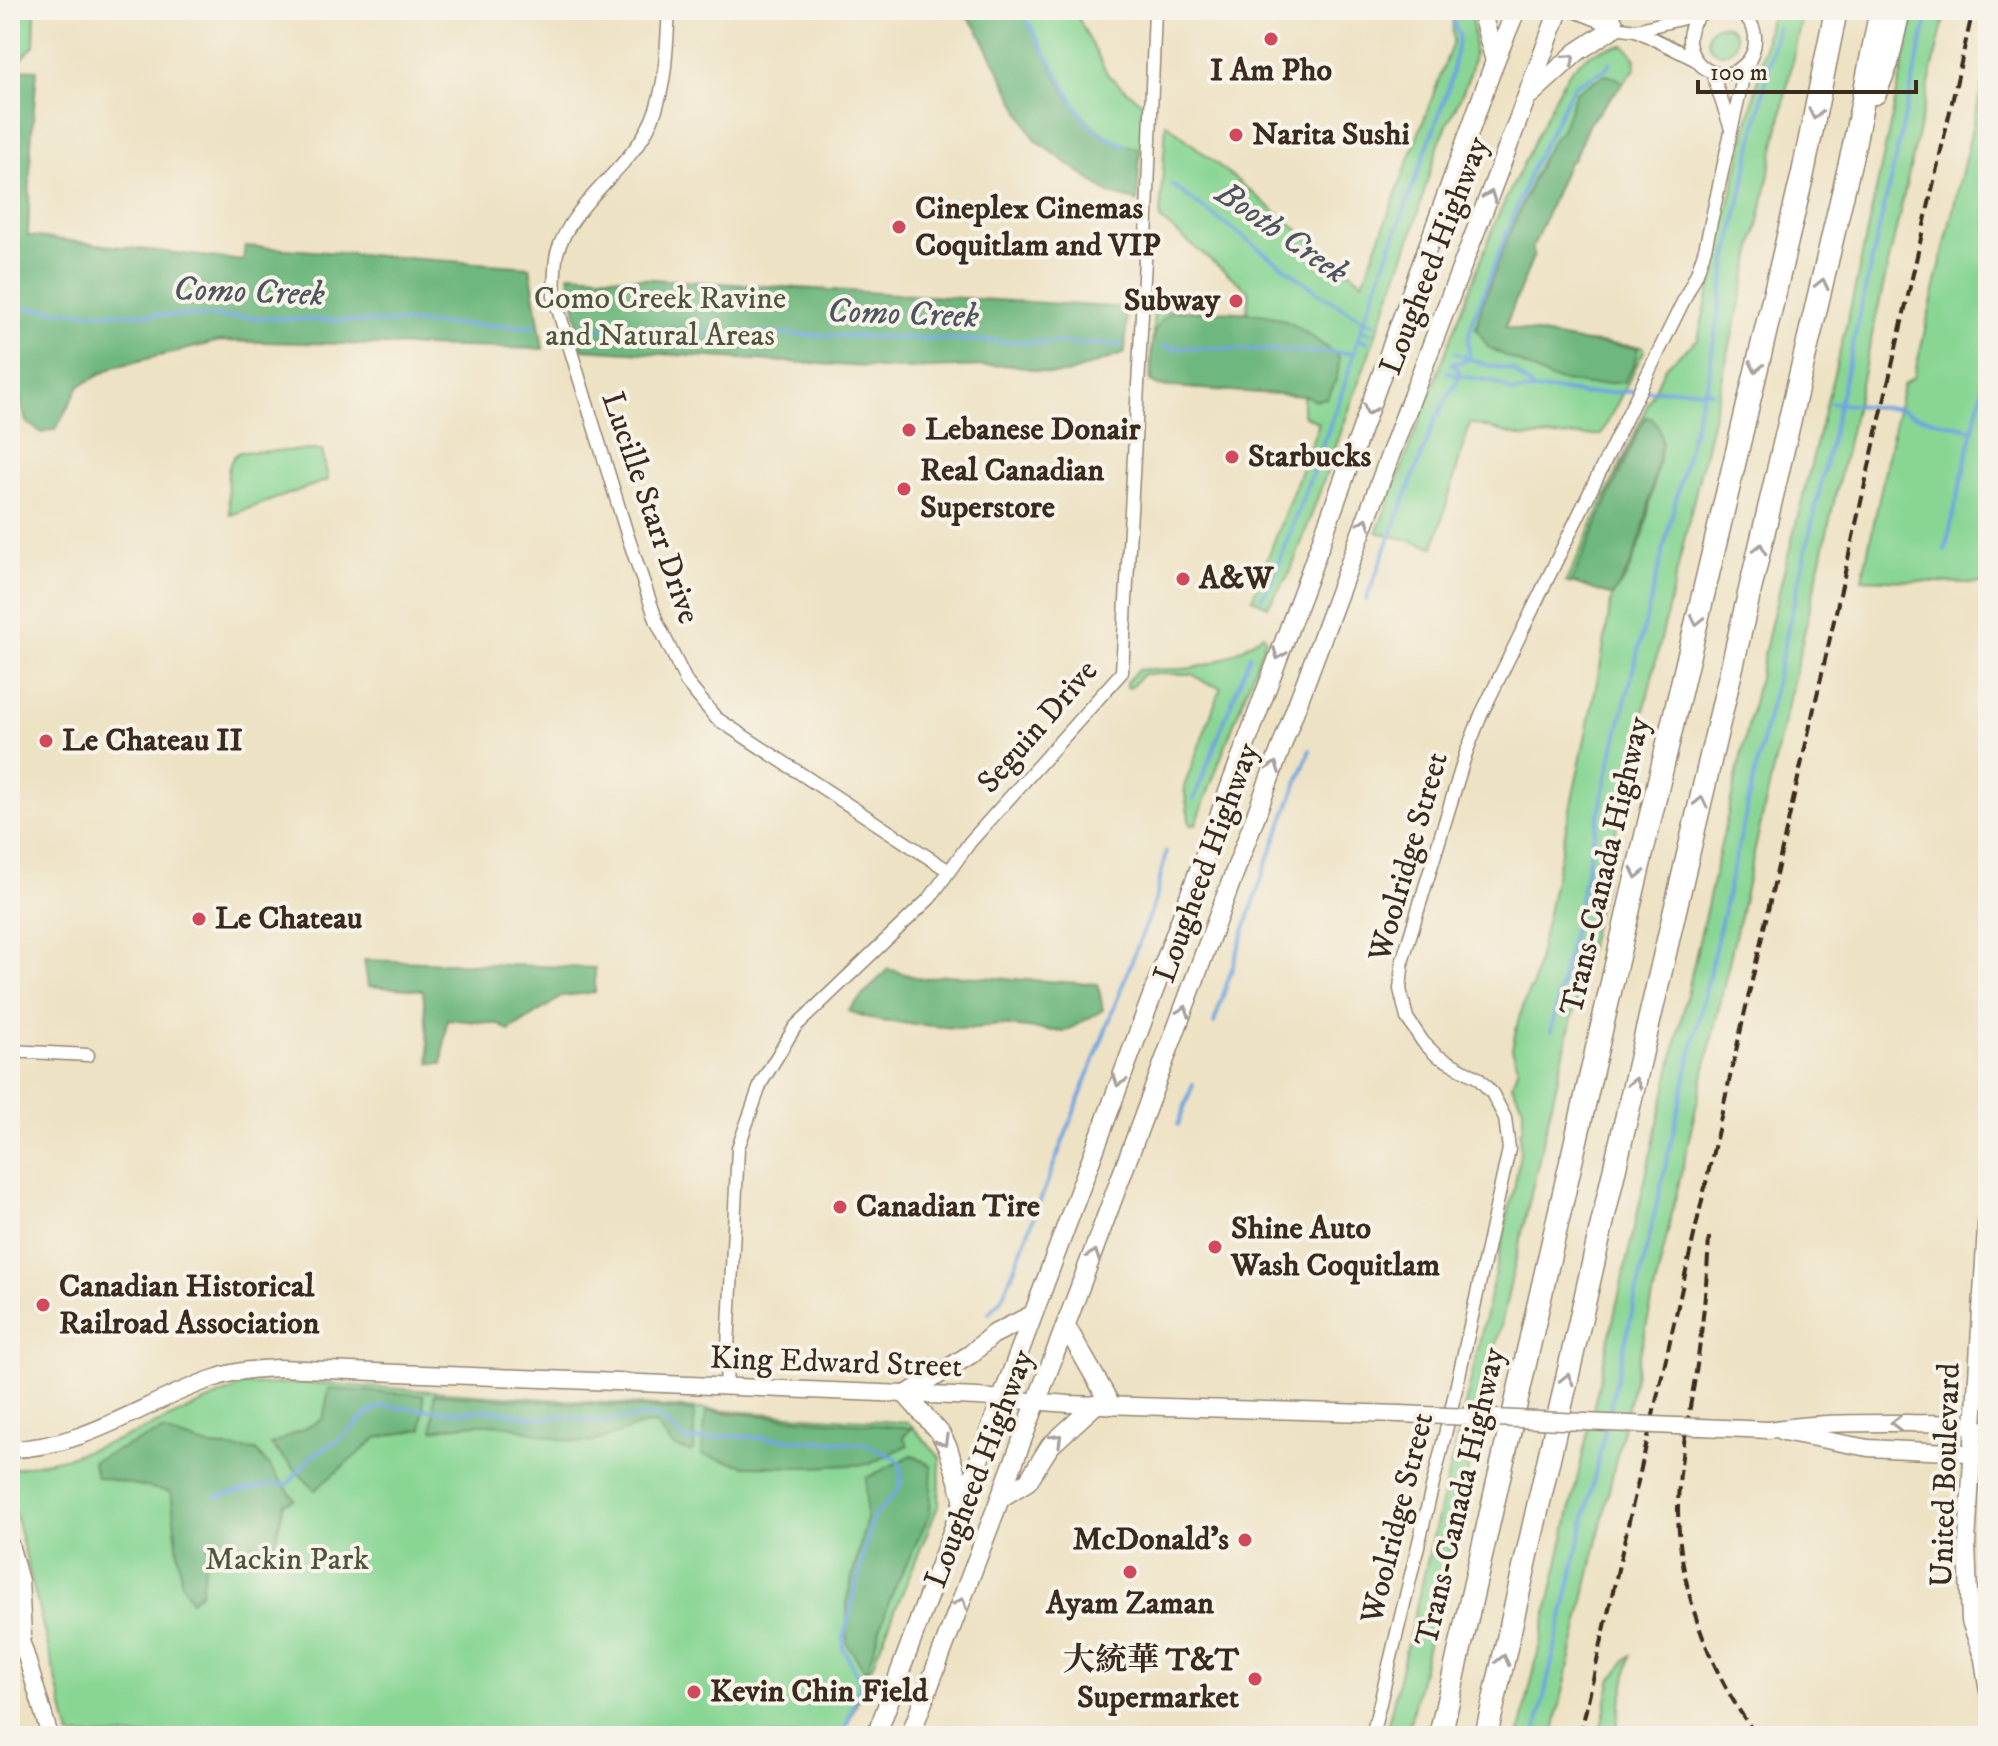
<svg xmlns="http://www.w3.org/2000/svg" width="1998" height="1746" font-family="'IM FELL DW Pica','Noto Serif SC',serif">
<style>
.green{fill:#89d694;stroke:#628059;stroke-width:2}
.forest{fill:#6eb77e;stroke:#54704e;stroke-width:2}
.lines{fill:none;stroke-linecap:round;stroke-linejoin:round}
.stream{stroke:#70a6de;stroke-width:4}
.street-casing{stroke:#948671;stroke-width:15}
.secondary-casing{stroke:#948671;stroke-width:19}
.primary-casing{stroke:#948671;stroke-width:21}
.highway-casing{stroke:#948671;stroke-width:25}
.street{stroke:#fff;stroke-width:12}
.secondary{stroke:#fff;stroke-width:16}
.primary{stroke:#fff;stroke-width:18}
.highway{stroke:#fff;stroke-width:22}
.rail{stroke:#3b2a1e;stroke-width:4;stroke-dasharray:12 6;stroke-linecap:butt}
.secondary-bridge-casing{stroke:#948671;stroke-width:19;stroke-linecap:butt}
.secondary-bridge{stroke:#fff;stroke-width:16}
.oneway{stroke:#a79f9a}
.poi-dot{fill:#d1495b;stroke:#f7f3e8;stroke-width:3}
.labels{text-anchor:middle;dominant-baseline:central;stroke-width:8;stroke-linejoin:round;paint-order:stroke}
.poi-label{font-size:32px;font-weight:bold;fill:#3b2a1e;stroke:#f7f3e8;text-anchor:start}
.street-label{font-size:32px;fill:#3b2a1e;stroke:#f7f3e8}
.park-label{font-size:32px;fill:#4e553c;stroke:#f7f3e8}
.water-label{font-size:34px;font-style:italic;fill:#4e5561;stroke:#f7f3e8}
</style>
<rect width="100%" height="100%" fill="#f7f3e8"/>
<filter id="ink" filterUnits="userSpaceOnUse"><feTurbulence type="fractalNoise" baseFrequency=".0125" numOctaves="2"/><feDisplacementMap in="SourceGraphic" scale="16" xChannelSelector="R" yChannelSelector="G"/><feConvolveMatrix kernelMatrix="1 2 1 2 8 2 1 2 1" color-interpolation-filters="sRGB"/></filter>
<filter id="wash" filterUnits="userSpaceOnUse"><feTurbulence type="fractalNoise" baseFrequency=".006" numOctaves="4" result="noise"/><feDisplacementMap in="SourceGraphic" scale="32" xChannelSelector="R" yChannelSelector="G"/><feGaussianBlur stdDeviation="1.8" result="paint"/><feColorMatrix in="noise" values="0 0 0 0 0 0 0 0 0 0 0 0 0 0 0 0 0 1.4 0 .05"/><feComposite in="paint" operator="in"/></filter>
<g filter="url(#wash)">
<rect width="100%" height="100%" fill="#eee2c4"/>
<g class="green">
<polygon points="10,10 35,10 34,45 20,61 10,61"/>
<polygon points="977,10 1074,10 1108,75 1143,104 1137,201 1044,126"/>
<path d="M1452 10 1471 16C1483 71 1460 92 1441 139 1430 169 1422 198 1414 228L1296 558 1288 576 1268 606 1252 599 1319 423 1303 415V395L1158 386 1150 382 1154 310 1247 313 1249 291 1160 219 1166 123 1363 282 1453 42Z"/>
<polygon points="1774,10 1803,10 1759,222 1544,1137 1407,1736 1385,1736 1470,1384 1515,1184 1520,1152 1520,1131 1523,1129 1523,1107 1512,1085 1518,1066 1512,1049 1518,1021 1529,990 1532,989 1601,663 1612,596 1626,578 1644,534 1662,443 1646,417 1633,440 1571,584 1566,582 1665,367 1698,339 1759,75 1769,22"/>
<polygon points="1915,10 1946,10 1553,1736 1519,1736 1773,615 1851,306"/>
<circle cx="1722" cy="39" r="14"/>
<path d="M1625 45 1636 59 1635 69 1589 123 1573 160 1568 162 1532 249 1534 254 1505 327 1577 341 1644 347V351L1601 435 1523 437 1470 423 1434 547 1377 532 1497 218 1561 85C1576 59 1595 47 1625 45Z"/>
<polygon points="1988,60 1988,584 1862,579 1903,385 1914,377"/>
<path d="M322 450 328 480 230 515C229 498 221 461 240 452Z"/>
<path d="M1263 634 1266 638 1196 824 1190 825 1184 787 1221 687 1206 683 1192 674H1143L1130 688 1126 687V682L1138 670C1153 668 1168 670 1183 669 1213 667 1240 652 1263 634Z"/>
<polygon points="310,1383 909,1423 940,1457 939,1504 843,1736 70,1736 10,1493 10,1470 68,1457 134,1434 243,1385"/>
<path d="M1631 1655 1614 1736H1599L1612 1678C1621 1671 1623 1660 1631 1655Z"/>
</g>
<g class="forest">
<path d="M960 10H1021C1055 63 1071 136 1140 149L1137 201 1110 194 1035 140 977 28Z"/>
<polygon points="10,69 37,70 31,144 28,236 243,261 245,246 530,267 543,349 220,341 114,367 79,386 56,429 42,433 26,422 15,377 10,377"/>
<polygon points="1605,75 1615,77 1623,83 1589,123 1573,160 1568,162 1532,249 1534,254 1505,327 1577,341 1638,348 1634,365 1624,382 1589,385 1551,379 1488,347 1476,328 1482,305 1505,244 1542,158 1554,138 1561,132 1576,92"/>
<polygon points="569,274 1127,308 1125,353 1067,374 1050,374 1014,365 900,369 582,349"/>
<path d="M1173 311C1206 312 1243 309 1275 317 1295 322 1322 344 1339 357 1339 373 1336 384 1327 398L1315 400 1306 396 1158 386 1152 380C1151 352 1147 326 1173 311Z"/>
<path d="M1645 417 1653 419 1659 428 1662 443C1648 498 1647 549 1612 596L1571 582Z"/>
<polygon points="364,960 595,968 595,992 563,996 509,1031 498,1024 447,1019 442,1064 430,1063 423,990 368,986"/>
<polygon points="888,969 922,979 945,975 1098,984 1103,1010 1064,1032 1000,1025 967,1029 879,1021 848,1011"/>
<polygon points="329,1389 424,1395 422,1429 377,1438 315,1490 271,1445 323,1419"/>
<path d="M434 1394 694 1411V1450L690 1452 673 1446 655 1424C630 1424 606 1443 582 1442 557 1441 533 1431 508 1426 483 1421 458 1426 433 1430Z"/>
<polygon points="706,1411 912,1428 903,1437 908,1445 870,1464 812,1467 746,1466 702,1455"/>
<polygon points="162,1431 212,1447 256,1450 295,1499 284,1504 274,1546 209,1542 201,1592 191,1601 181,1580 171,1492 97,1477 92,1461"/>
<polygon points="912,1455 932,1466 930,1514 891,1596 866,1672 847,1644 847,1599 866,1521 866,1478"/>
</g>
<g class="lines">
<g class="stream">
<polyline points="1021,10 1084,120 1102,135 1126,146"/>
<polyline points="1172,185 1325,297 1364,320 1374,323"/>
<polyline points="10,307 77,312 533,327"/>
<polyline points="588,328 1121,345"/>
<polyline points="1362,330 1371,333"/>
<polyline points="1358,339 1367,342"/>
<polyline points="1163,347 1354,353"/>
<polyline points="1455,353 1486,365 1513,370 1534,390 1560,390 1584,394 1681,389 1712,392"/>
<polyline points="1469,359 1468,340 1473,320 1534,163 1574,86 1606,69 1610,62"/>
<polyline points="1451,363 1460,363 1469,359"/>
<polyline points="1451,363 1458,369 1460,376"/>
<polyline points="1447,372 1460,376"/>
<polyline points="1706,391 1727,261 1777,28"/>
<polyline points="1830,403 1900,409 1912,415 1973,430 1988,365"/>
<polyline points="1945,551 1973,430"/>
<polyline points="1262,597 1272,581 1342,393 1364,320 1450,84 1459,36 1454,22"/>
<polyline points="1366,600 1435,420 1460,376 1492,381 1513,392 1534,390"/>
<polyline points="1194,799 1250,655"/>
<polyline points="1214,1023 1266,865 1310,750"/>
<polyline points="1551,1031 1610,763 1703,391"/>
<polyline points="1178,1125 1193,1084"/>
<polyline points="989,1313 1001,1299 1009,1282 1156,898 1166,852"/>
<polyline points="1608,1418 1929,10"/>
<polyline points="215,1497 270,1485 288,1484 312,1456 344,1436 369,1413 381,1406 456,1412 491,1410 536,1418 564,1416 597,1422 648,1416 658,1417 688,1441 731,1436 849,1443 865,1444 896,1458 901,1466 901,1479 898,1490 872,1519 843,1641 843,1648 861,1682 843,1736"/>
<polyline points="1535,1736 1606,1426"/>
</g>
</g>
</g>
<g filter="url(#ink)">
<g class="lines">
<defs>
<g id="street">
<path d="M669 10C666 50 667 94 647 130 623 174 572 203 557 253 554 266 555 282 554 296L628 537 657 622 687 683 716 718 949 871"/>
<polyline points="1572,10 1615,27 1636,30 1694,59"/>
<path d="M1706 10C1663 40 1711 97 1745 64 1751 58 1755 49 1755 41 1756 27 1748 17 1737 10"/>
<polyline points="1636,30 1700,14"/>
<polyline points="1712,72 1731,129"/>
<polyline points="10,1051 88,1055"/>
<polyline points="726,1387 738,1148 761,1083 795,1027 930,898 970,842 1122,672 1146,242 1155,10"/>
<polyline points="1372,1736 1456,1389 1509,1149 1505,1118 1492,1093 1478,1078 1436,1055 1423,1042 1407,1018 1400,989 1403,959 1466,753 1481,715 1697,273 1705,249 1744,73 1751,57"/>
</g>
<g id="secondary">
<polyline points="1988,1195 1967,1543 1970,1621 1983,1659 1988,1692"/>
<path d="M1769 1430C1816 1422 1861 1423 1908 1423 1934 1424 1964 1420 1988 1432"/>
<polyline points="1783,1432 1868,1448 1988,1454"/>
<path d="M10 1449C88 1448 147 1399 218 1377 238 1370 259 1369 279 1368L978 1397 1069 1404 1400 1414"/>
<polyline points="10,1544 20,1581 23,1635"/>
<polyline points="10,1615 24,1649 50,1736"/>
<polyline points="1984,1654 1988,1624"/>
</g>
<g id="primary">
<polyline points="1481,10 1495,61"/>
<polyline points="1531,94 1577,52 1615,27 1608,10"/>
<polyline points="1067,1328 1111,1405"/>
<polyline points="963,1497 948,1448 940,1433 906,1395 971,1354 992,1335 1032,1315"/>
<polyline points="1002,1497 1028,1481 1050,1446 1095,1405"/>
<polyline points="876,1736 1309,575 1495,61 1516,10"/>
<path d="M910 1736C1072 1312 1230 886 1388 461 1444 310 1504 161 1559 10"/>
</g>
<g id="highway">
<polyline points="1875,93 1887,63 1899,10"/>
<polyline points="1440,1736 1632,895 1803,173 1836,10"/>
<polyline points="1486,1736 1617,1158 1853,150 1881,10"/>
</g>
</defs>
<use href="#street" class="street-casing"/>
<use href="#secondary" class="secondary-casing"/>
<use href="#primary" class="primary-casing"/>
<use href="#highway" class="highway-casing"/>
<use href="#street" class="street"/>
<use href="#secondary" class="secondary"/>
<use href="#primary" class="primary"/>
<use href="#highway" class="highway"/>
<g class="rail">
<path d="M1709 1237C1707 1280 1703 1322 1697 1365 1690 1413 1678 1461 1678 1510 1679 1590 1709 1672 1757 1736"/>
<polyline points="1580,1736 1973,10"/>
</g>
<defs>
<polyline id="secondary-bridge" points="1400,1414 1769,1430"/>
</defs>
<use href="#secondary-bridge" class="secondary-bridge-casing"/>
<use href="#secondary-bridge" class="secondary-bridge"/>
</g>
<defs><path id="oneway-chevron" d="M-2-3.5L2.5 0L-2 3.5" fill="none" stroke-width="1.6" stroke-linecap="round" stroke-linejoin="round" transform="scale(2)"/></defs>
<g class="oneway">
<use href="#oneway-chevron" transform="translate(1570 59) rotate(-41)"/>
<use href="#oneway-chevron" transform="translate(1815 114) rotate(102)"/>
<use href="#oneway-chevron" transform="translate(1490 196) rotate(-69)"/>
<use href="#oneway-chevron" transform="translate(1822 284) rotate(-77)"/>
<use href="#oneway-chevron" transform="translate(1756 367) rotate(103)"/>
<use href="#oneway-chevron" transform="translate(1369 410) rotate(110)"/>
<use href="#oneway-chevron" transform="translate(1365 523) rotate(-70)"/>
<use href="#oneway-chevron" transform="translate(1760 549) rotate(-77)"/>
<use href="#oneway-chevron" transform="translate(1697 620) rotate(103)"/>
<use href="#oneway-chevron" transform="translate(1279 654) rotate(111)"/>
<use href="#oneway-chevron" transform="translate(1274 767) rotate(-70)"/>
<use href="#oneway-chevron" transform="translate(1701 802) rotate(-77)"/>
<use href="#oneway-chevron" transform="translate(1637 873) rotate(103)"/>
<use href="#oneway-chevron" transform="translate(1184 1011) rotate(-70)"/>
<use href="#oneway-chevron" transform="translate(1119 1081) rotate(110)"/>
<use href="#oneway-chevron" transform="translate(1635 1083) rotate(-77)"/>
<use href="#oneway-chevron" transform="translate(1094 1255) rotate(-70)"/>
<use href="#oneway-chevron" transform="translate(1567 1379) rotate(-77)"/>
<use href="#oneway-chevron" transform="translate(1896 1423) rotate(-180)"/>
<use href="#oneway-chevron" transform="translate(1057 1439) rotate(-44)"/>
<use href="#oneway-chevron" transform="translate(943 1441) rotate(60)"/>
<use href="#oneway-chevron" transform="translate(961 1603) rotate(-69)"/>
<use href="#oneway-chevron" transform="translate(1503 1660) rotate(-77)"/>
</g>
</g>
<g class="poi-dot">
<circle cx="1271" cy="39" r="8"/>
<circle cx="1236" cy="135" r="8"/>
<circle cx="899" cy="227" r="8"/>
<circle cx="1236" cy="301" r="8"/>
<circle cx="909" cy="430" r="8"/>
<circle cx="1232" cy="457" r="8"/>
<circle cx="904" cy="489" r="8"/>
<circle cx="1183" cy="579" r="8"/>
<circle cx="46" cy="741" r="8"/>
<circle cx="199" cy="919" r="8"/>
<circle cx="840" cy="1207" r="8"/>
<circle cx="1215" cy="1247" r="8"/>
<circle cx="43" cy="1305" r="8"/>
<circle cx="1245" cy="1540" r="8"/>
<circle cx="1130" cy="1572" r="8"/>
<circle cx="1255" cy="1679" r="8"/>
<circle cx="694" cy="1692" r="8"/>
</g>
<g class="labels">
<g class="poi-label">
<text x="1271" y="71" text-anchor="middle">I Am Pho</text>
<text x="1252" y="135">Narita Sushi</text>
<text x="915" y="209">Cineplex Cinemas<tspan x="915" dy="37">Coquitlam and VIP</tspan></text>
<text x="1220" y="301" text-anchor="end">Subway</text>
<text x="925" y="430">Lebanese Donair</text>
<text x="1248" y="457">Starbucks</text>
<text x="920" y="471">Real Canadian<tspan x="920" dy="37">Superstore</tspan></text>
<text x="1199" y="579">A&amp;W</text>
<text x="62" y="741">Le Chateau II</text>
<text x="215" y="919">Le Chateau</text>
<text x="856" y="1207">Canadian Tire</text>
<text x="1231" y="1229">Shine Auto<tspan x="1231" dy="37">Wash Coquitlam</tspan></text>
<text x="59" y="1287">Canadian Historical<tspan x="59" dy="37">Railroad Association</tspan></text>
<text x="1229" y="1540" text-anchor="end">McDonald's</text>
<text x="1130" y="1604" text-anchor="middle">Ayam Zaman</text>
<text x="1239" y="1661" text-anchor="end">大統華 T&amp;T<tspan x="1239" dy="37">Supermarket</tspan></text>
<text x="710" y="1692">Kevin Chin Field</text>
</g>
<g class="street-label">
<text transform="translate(1435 256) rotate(-69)">Lougheed Highway</text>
<text transform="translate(650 508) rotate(71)">Lucille Starr Drive</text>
<text transform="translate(1038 727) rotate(-49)">Seguin Drive</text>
<text transform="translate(1409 857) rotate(-74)">Woolridge Street</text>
<text transform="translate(1207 863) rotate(-70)">Lougheed Highway</text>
<text transform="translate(1606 866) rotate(-77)">Trans-Canada Highway</text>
<text transform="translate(836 1363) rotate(2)">King Edward Street</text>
<text transform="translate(980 1469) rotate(-69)">Lougheed Highway</text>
<text transform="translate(1946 1475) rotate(-88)">United Boulevard</text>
<text transform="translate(1461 1497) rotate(-77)">Trans-Canada Highway</text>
<text transform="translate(1398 1518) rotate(-76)">Woolridge Street</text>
</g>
<g class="park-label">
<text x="660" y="299">Como Creek Ravine<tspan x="660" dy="37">and Natural Areas</tspan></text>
<text x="287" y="1560">Mackin Park</text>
</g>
<g class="water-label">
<text transform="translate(1282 233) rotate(35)">Booth Creek</text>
<text transform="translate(249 292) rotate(2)">Como Creek</text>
<text transform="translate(903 314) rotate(2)">Como Creek</text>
</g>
</g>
<rect width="1998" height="1746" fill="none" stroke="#f7f3e8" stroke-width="40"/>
<path d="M1698 80v12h218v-12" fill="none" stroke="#3b2a1e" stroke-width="4"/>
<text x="1710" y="80" font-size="24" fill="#3b2a1e" stroke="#f7f3e8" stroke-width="6" paint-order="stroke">100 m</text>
</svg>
